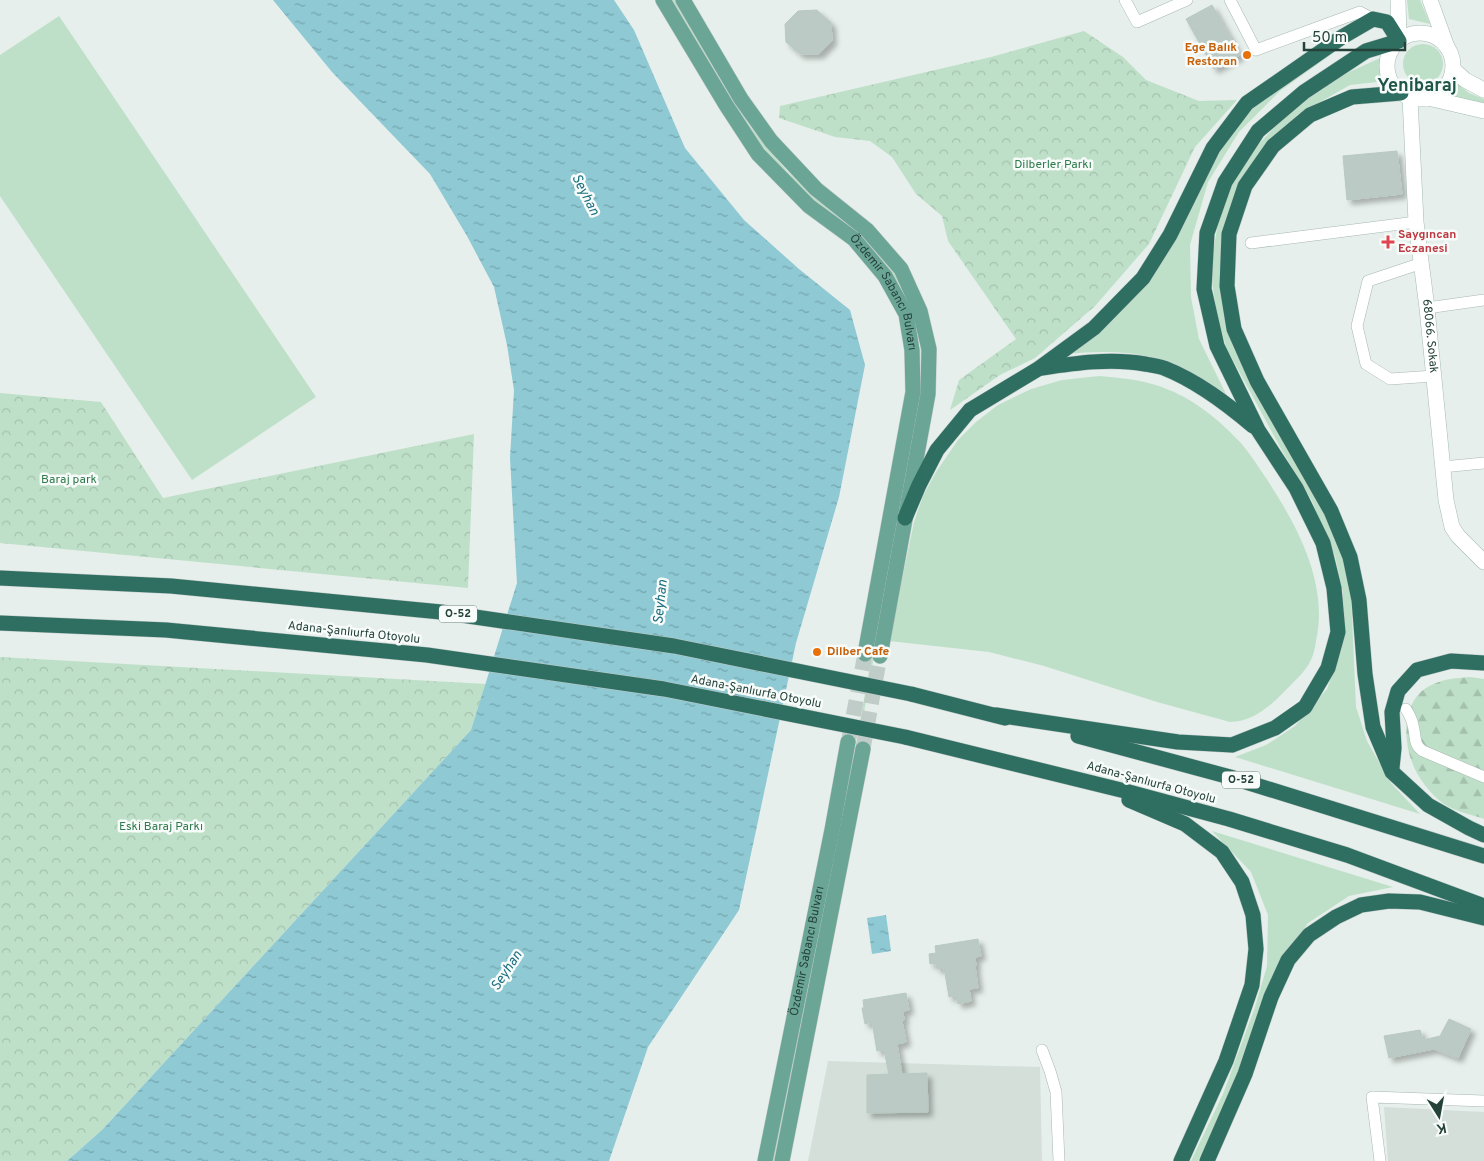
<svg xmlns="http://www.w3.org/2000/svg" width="1484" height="1161" font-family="Overpass,sans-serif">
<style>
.built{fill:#d4dfda}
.green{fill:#bfe0c8}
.forest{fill:url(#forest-firs)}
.park{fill:url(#park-crowns)}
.water{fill:url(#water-ripples)}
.building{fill:#bbcac4;stroke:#b8c9c2;filter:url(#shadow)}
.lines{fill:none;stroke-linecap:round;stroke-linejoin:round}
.primary-tunnel{stroke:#bfccc8;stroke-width:15;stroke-dasharray:15 8;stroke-linecap:butt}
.street-casing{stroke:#a8b8b2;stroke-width:12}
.secondary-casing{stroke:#a4bbb3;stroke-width:16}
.primary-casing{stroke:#c2cac8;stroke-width:16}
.highway-casing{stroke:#c2cac8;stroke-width:16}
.street{stroke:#fff;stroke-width:11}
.secondary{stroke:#fff;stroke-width:15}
.primary{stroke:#6aa596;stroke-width:15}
.highway{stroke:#2f6f62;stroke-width:15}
.highway-bridge-casing{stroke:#c2cac8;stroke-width:16;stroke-linecap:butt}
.highway-bridge{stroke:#2f6f62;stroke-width:15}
.food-dot{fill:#e8710a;stroke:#f7fbf9;stroke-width:2}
.health-dot{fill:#e0444e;stroke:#f7fbf9;stroke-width:2}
.labels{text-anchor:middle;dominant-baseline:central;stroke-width:5;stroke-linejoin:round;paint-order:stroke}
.shield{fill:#f7fbf9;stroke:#637a73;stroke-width:1}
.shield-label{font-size:11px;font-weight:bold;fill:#24423a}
.food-label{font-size:12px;font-weight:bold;fill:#c56008;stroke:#f7fbf9;text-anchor:end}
.park-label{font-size:12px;fill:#2d7a4b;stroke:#f7fbf9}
.health-label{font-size:12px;font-weight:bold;fill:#be3a42;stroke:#f7fbf9;text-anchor:start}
.street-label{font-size:12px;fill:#24423a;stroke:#f7fbf9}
.water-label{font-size:14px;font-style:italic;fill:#1c6f80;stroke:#f7fbf9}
.district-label{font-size:18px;font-weight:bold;fill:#1f5548;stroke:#f7fbf9}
</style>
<defs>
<pattern id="forest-firs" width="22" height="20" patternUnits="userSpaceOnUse" patternTransform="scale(1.25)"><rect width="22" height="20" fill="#bfe0c8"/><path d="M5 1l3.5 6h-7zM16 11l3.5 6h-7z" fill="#a4c1ad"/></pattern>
<pattern id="park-crowns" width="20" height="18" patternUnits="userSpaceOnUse" patternTransform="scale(1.25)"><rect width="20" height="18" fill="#bfe0c8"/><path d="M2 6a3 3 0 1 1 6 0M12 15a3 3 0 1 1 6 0" fill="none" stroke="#a4c1ad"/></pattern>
<pattern id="water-ripples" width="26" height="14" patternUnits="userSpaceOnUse" patternTransform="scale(1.25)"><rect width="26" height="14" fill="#8ec9d4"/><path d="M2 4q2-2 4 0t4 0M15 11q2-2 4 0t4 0" fill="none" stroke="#74a5ad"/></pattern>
<filter id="shadow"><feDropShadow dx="4.5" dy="4.5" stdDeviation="2.5" flood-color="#0004"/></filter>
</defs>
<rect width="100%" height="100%" fill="#e6efeb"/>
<g class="built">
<polygon points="828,1061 1040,1067 1042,1161 808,1161"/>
<polygon points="1384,1107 1484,1112 1484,1161 1388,1161"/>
</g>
<g class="green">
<polygon points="671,0 675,0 721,80 750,126 787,171 826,207 862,236 885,260 903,285 923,345 924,374 858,746 775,1161 771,1161 825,889 856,744 919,394 922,373 920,344 912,313 900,286 883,262 859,238 822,210 783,174 745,129"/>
<polygon points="1407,0 1420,0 1430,24 1409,19"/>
<polygon points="59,16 316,397 192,480 0,196 0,55"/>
<path d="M1341 43 1343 46 1280 91 1239 132 1208 182 1190 245 1191 297 1199 339 1226 394C1207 381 1187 368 1165 361 1134 350 1098 351 1066 354L1109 322 1237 123 1275 89Z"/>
<circle cx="1423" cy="64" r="20"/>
<polygon points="1380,58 1386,81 1350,85 1297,115 1258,154 1228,216 1221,252 1219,280 1224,315 1233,347 1286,445 1317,497 1342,553 1351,595 1356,707 1367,741 1391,783 1420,814 1235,757 1266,745 1295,726 1327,689 1342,648 1343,592 1335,556 1312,501 1280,447 1227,349 1217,317 1212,281 1213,252 1220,213 1230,188 1253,150 1291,110 1347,73"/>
<polygon points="1458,84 1469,93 1484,99 1484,103 1451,97"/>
<path d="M1099 376C1123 378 1147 380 1169 390 1193 399 1219 420 1237 439 1248 450 1257 465 1266 478 1297 525 1329 584 1316 641 1315 647 1314 654 1311 660 1305 673 1292 683 1282 694 1268 708 1251 722 1230 722L1157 702 1044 666 989 652 889 641 914 522 923 496 936 472 958 440 976 422 998 405 1031 389 1062 380Z"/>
<polygon points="1212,831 1393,887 1349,896 1308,923 1277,969 1228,1099 1198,1161 1191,1161 1223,1094 1255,1007 1267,966 1268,915 1251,872"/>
</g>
<path class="forest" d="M1470 677 1484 679V819C1471 814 1456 812 1444 804 1431 795 1417 777 1412 762 1403 739 1403 703 1426 688 1440 679 1455 678 1470 677Z"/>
<g class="park">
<polygon points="1084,31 1123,57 1146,80 1199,101 1237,100 1195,147 1149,244 1095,306 1035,358 1000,375 950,410 959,380 1016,339 948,241 942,216 916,194 892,157 870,141 835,137 779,118 780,106 991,57"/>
<polygon points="0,393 101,402 163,498 474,434 468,588 0,543"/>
<polygon points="0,657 486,684 471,730 102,1130 67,1161 0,1161"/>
</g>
<g class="water">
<polygon points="273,0 614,0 634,30 685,148 744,220 799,269 850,310 865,365 839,497 796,643 739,910 648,1047 609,1161 67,1161 102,1130 471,730 517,583 510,458 514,390 507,345 494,287 467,236 430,174 332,72"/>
<polygon points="886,915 891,951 872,954 867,918"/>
</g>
<g class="building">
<polygon points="1212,5 1240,55 1214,69 1186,19"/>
<polygon points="817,10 831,23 832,41 819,54 800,54 786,42 785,24 798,11"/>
<polygon points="1397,151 1402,194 1347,200 1343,156"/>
<polygon points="978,939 981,956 975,957 976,966 975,966 978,988 969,989 971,1001 958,1004 956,996 949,997 944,968 937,969 936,963 930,964 929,954 936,953 935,946"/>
<polygon points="906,993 909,1010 903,1011 904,1020 902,1021 906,1042 897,1044 902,1074 927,1073 928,1112 867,1113 867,1075 889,1074 884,1050 877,1051 872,1022 865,1024 862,1008 864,1008 863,1000"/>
<polygon points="1449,1019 1471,1029 1458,1058 1434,1049 1389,1058 1384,1036 1420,1030 1423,1040 1440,1036"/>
</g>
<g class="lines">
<g class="primary-tunnel">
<polyline points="849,738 865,654"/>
<polyline points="863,749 880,656"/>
</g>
<defs>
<g id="street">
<polyline points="1125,0 1137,22 1187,0"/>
<polyline points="1230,0 1256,50 1360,12 1373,19"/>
<polyline points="1251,243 1416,222"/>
<polyline points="1422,263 1368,281 1357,326 1366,364 1390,379 1434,376"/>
<polyline points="1427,308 1484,300"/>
<polyline points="1442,467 1484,463"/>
<path d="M1406 709C1409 714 1412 719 1413 725 1416 735 1413 745 1423 751L1484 777"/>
<polyline points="1042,1050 1050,1071 1056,1092 1059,1161"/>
<polyline points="1380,1161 1372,1097 1484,1101"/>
</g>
<g id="secondary">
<polyline points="1398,0 1399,41"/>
<polyline points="1430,0 1447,47"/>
<circle cx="1420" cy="66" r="33"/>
<polyline points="1453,69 1465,80 1484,90"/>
<path id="s1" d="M1410 98 1416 222 1427 308 1446 500 1452 527 1458 536 1484 562"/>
<polyline points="1428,98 1484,111"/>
</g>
<g id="primary">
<path id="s2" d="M663 0 726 105 758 154 809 206 854 239 885 276 906 314 912 350 913 392 865 654"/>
<polyline points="683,0 741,99 771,141 816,189 867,230 901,269 920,311 929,349 928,394 880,656"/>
<path id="s3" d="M765 1161 832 830 848 742"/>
<polyline points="782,1161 863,749"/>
</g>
<g id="highway">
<polyline points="1401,93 1352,97 1310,115 1273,146 1245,186 1229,234 1227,286 1234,329 1257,381 1331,511 1350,557 1359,600 1365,674 1373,727 1392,772 1428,805 1469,828 1484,835"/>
<path d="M1042 368C1076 363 1111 358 1145 364 1151 365 1158 366 1164 368 1197 381 1226 403 1253 426"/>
<polyline points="905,518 919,485 937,450 970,410 1038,369 1094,328 1143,278 1170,235 1213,148 1247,103 1342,37 1373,19 1387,22 1399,41 1366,51 1304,92 1258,131 1225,182 1207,233 1204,289 1217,346 1258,430 1296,488 1323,543 1334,588 1338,632 1328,668 1305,707 1275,728 1232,745 1178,742 996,715"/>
<polyline points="911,694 1005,718"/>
<polyline points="1078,736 1230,777 1484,856"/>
<polyline points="905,737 1125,791 1229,819 1347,855 1484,906"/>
<polyline points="1392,768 1394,748 1392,712 1398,691 1417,670 1451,661 1484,663"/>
<polyline points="1129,800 1185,824 1222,852 1242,882 1253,915 1256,949 1252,985 1226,1061 1181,1161"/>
<polyline points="1207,1161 1245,1074 1271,997 1288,960 1309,935 1336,917 1361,905 1389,901 1420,902 1484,918"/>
</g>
</defs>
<use href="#street" class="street-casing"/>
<use href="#secondary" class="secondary-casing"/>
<use href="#primary" class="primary-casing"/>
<use href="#highway" class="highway-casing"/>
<use href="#street" class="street"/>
<use href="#secondary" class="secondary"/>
<use href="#primary" class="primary"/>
<use href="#highway" class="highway"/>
<defs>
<g id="highway-bridge">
<polyline points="0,578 171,586 441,612 674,646 911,694"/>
<polyline points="0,623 166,630 427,655 664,689 905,737"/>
</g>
</defs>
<use href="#highway-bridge" class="highway-bridge-casing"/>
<use href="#highway-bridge" class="highway-bridge"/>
</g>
<g class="food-dot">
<circle cx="1247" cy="55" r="5"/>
<circle cx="817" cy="652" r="5"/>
</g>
<path class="health-dot" d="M1385.5 234.5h5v5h5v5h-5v5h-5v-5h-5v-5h5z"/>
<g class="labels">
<g class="shield">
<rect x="439" y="605.5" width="38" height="17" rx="4"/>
<rect x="1222" y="771.5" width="38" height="17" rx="4"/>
</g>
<g class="shield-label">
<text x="458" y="614">O-52</text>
<text x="1241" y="780">O-52</text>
</g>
<g class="food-label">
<text x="1237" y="48">Ege Balık<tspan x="1237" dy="14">Restoran</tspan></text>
<text x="827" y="652" text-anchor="start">Dilber Cafe</text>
</g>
<g class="park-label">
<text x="1053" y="165">Dilberler Parkı</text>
<text x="69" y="480">Baraj park</text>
<text x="161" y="827">Eski Baraj Parkı</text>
</g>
<g class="health-label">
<text x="1398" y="235">Saygıncan<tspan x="1398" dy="14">Eczanesi</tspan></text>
</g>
<g class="street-label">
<text stroke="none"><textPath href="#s2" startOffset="372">Özdemir Sabancı Bulvarı</textPath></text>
<text stroke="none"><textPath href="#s1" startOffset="239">68066. Sokak</textPath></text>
<text transform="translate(354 633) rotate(6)">Adana-Şanlıurfa Otoyolu</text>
<text transform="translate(756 692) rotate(11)">Adana-Şanlıurfa Otoyolu</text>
<text transform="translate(1151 783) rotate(15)">Adana-Şanlıurfa Otoyolu</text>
<text stroke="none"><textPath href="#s3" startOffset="214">Özdemir Sabancı Bulvarı</textPath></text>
</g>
<g class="water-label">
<text transform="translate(585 195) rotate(63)">Seyhan</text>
<text transform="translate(661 602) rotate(-84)">Seyhan</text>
<text transform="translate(507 971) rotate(-57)">Seyhan</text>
</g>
<g class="district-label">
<text x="1417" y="86">Yenibaraj</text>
</g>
</g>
<g transform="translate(1439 1116) rotate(169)" stroke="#f7fbf9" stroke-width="4" paint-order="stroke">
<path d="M0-4L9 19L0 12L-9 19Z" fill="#24423a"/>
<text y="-8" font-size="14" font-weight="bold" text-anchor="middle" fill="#24423a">K</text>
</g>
<path d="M1304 42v8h101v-8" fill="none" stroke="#24423a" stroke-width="2.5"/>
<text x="1312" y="42" font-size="15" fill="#24423a" stroke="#f7fbf9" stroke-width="4" paint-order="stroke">50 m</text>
</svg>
